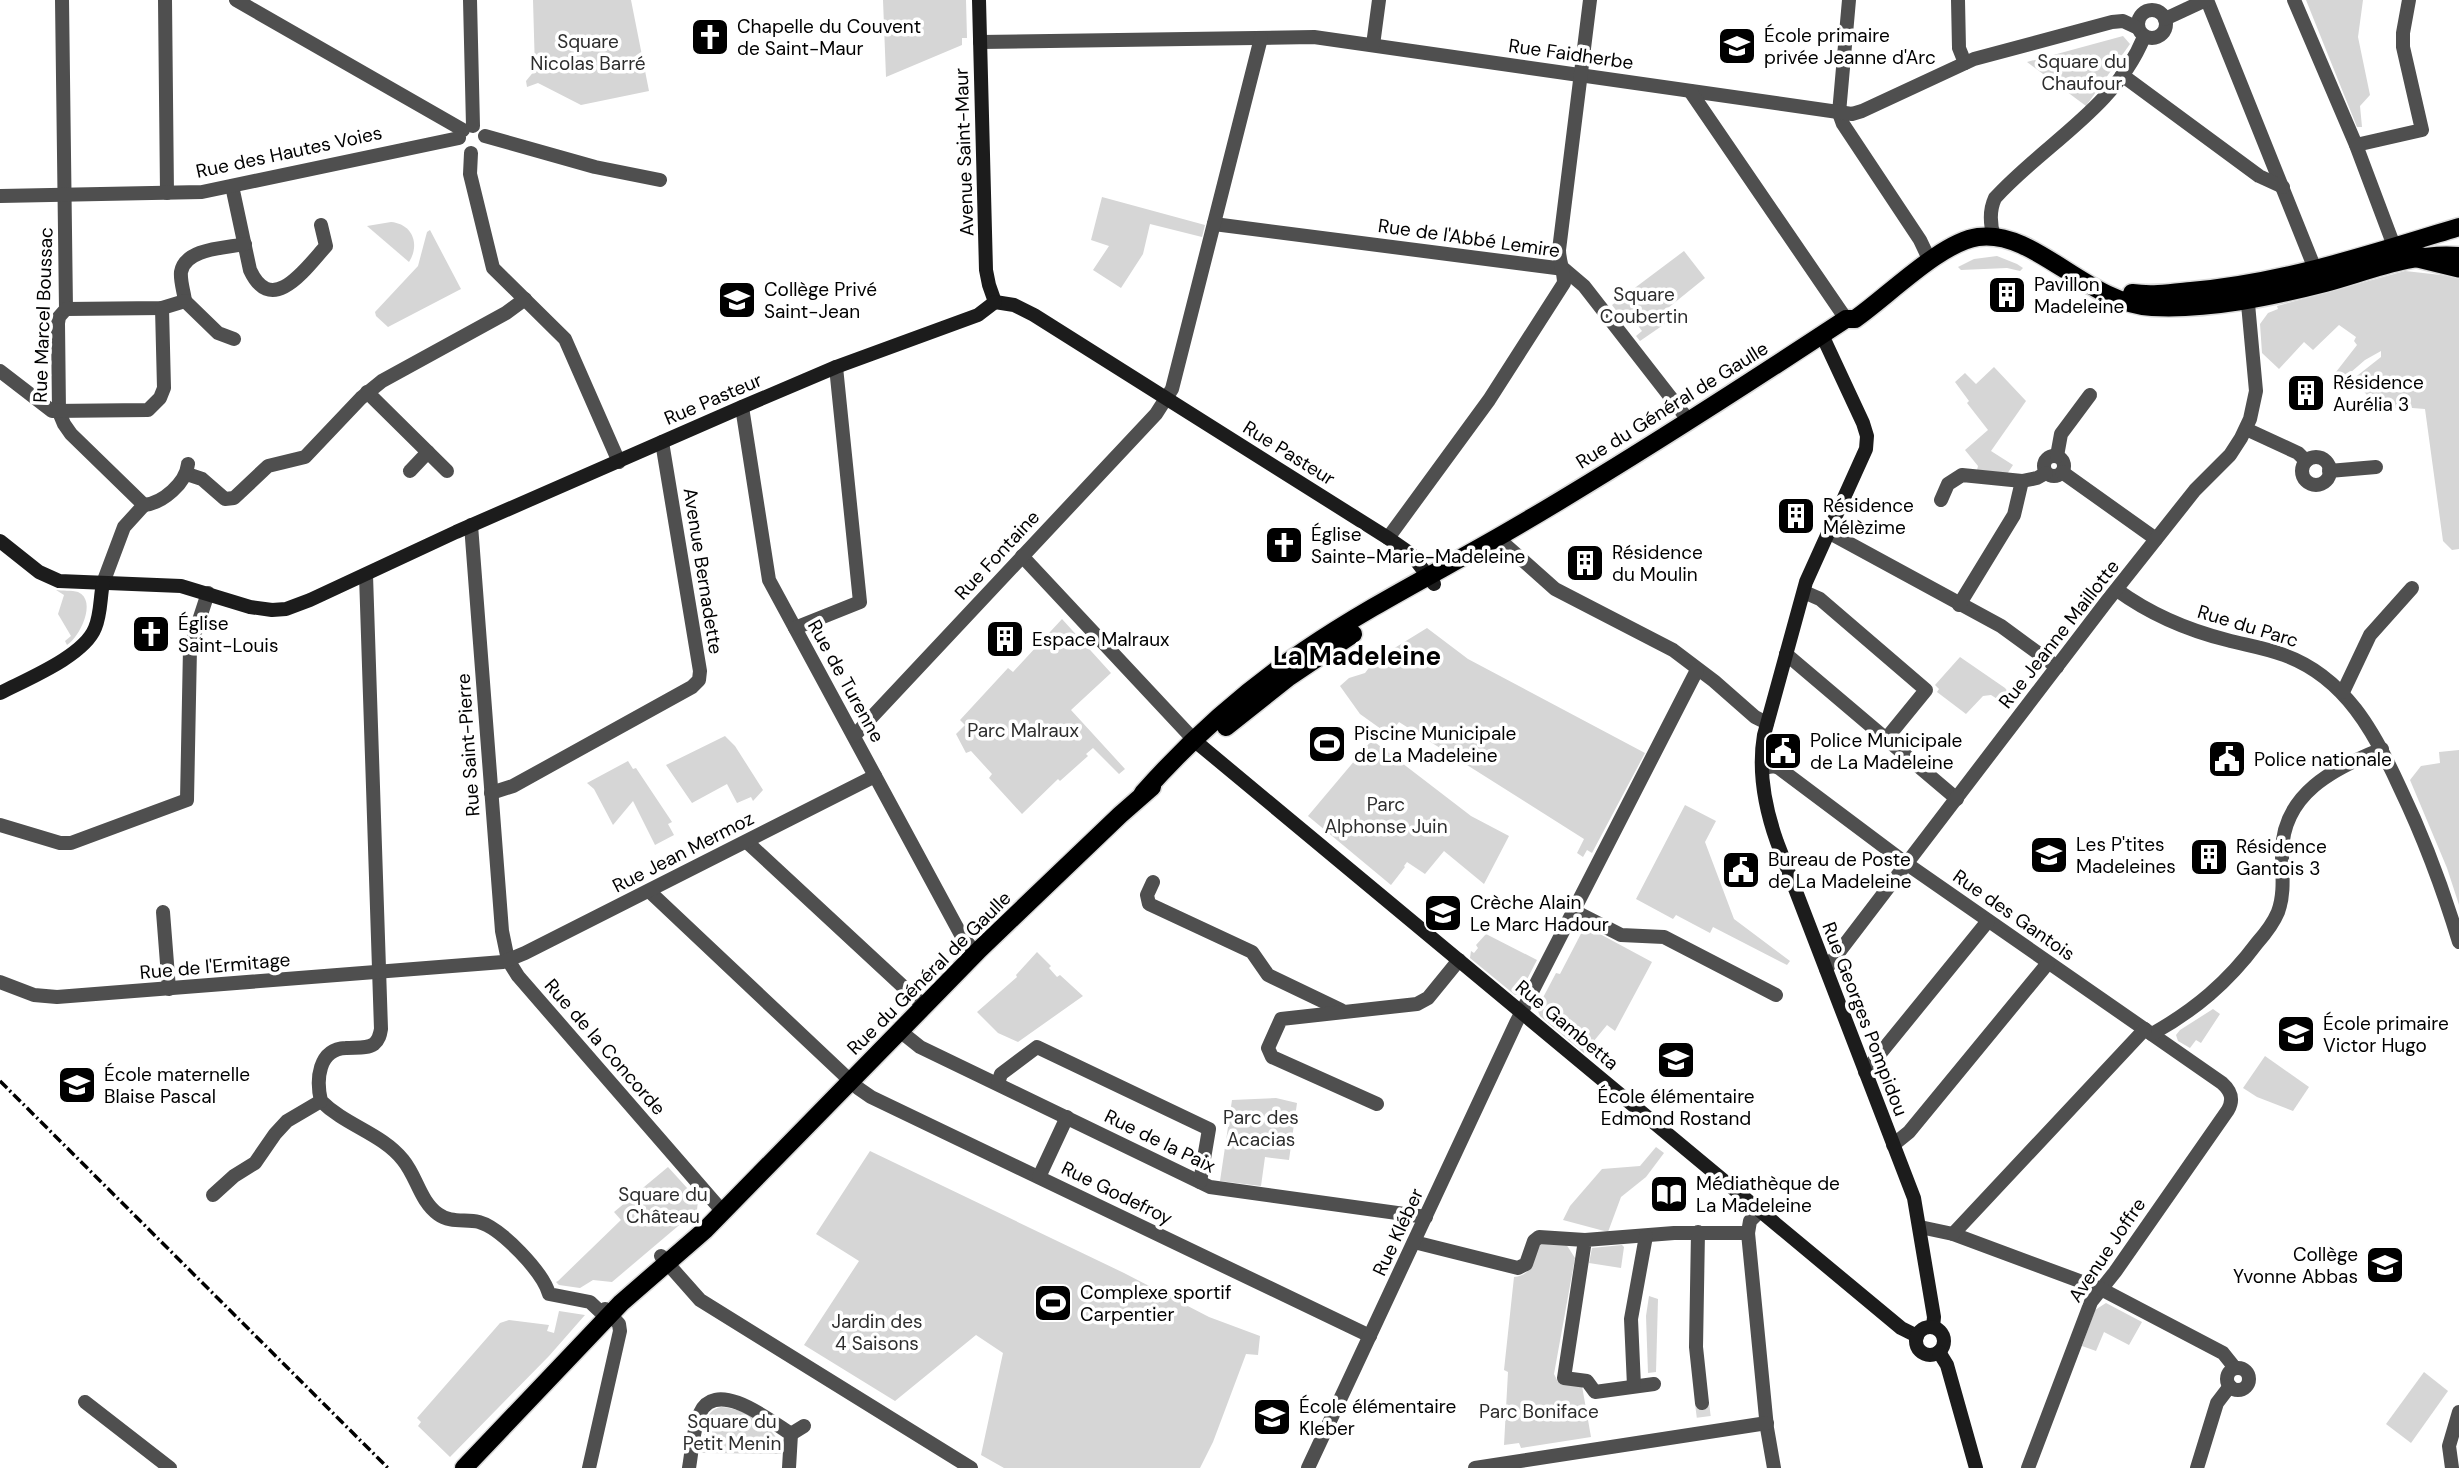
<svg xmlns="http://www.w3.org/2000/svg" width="2459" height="1468" font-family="'DM Sans',sans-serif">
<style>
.green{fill:#d6d6d6}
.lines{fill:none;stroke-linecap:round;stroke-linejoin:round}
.street-tunnel{stroke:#d9d9d9;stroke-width:14;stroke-dasharray:14 7;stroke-linecap:butt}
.primary-casing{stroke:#dbdbdb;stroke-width:21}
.highway-casing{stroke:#dbdbdb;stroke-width:24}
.street{stroke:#4f4f4f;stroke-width:14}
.secondary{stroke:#1c1c1c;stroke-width:14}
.primary{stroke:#000;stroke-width:18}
.highway{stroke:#000;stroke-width:21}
.rail{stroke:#000;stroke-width:3.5;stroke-dasharray:10 3.5 2 3.5;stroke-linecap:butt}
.labels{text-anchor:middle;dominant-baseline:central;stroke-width:7;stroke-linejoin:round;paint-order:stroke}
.poi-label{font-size:19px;fill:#000;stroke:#fff;text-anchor:start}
.park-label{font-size:19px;fill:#2d2d2d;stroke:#fff}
.street-label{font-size:19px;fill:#000;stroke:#fff}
.district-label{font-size:26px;font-weight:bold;fill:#000;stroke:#fff}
</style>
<rect width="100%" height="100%" fill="#fff"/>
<g class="green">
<polygon points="533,0 631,0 649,91 581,105 538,83 527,87 526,81 535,70"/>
<polygon points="883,0 966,0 967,38 962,38 962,45 886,77"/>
<polygon points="2306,0 2363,0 2358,37 2370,95 2360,106 2362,127 2357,127"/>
<polygon points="2123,36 2130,44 2086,106 2027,62"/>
<polygon points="1102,197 1205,225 1202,237 1150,224 1143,254 1121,288 1093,270 1109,246 1091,240"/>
<path d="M391 222C413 224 420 245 409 262L367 226Z"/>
<polygon points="430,230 461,289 388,327 376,316 375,312 418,266 427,232"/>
<polygon points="1684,251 1705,278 1663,312 1669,321 1640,341 1636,336 1642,331 1636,323 1634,324 1629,318 1624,321 1612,305"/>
<polygon points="1997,256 2017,264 2023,268 2020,271 2007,268 1961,270 1958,267 1974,259"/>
<polygon points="2405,271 2459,277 2459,549 2452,550 2443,541 2425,409 2412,408 2411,406 2382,410 2381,406 2360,408 2357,406 2367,395 2353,379 2381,357 2381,351 2365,360 2343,379 2336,372 2357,345 2354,341 2356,337 2339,325 2313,350 2304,342 2279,369 2262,353 2260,324 2268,313 2278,309 2277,306"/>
<polygon points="1994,367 2026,401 1991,451 2013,465 2007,474 1977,470 1978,466 1965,450 1988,430 1967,403 1969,401 1955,382 1965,373 1976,384"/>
<path d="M56 590C62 591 72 590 78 592 98 601 79 638 67 645L65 641 71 636 58 614 64 595Z"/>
<polygon points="1062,619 1111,673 1071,710 1125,769 1119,774 1093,748 1086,754 1088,756 1060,781 1058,779 1022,814 989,778 992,774 971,751 966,753 956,734 965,725 960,720 1008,668 1013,672"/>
<polygon points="1427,628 1468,659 1645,753 1592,853 1587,850 1583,857 1577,853 1584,839 1399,722 1390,734 1388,734 1360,714 1340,686 1349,678 1365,673 1375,660"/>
<polygon points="1960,657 2005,688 2009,693 2002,702 1991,695 1983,696 1966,714 1937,692 1939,689 1935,685"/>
<polygon points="725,736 735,746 763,790 753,801 751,797 737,803 727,784 692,803 666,765"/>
<polygon points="1372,740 1471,816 1509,836 1484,884 1444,851 1425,874 1407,862 1404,866 1405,867 1391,885 1308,816"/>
<polygon points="2459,750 2459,905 2447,868 2410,780 2421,766 2440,763 2439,752"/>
<polygon points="628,761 633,769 636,768 672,822 668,824 674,835 655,845 633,801 613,825 594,789 587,783"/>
<polygon points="1685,805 1716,821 1705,842 1734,919 1790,961 1787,965 1713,927 1710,933 1676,915 1673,919 1636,899"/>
<polygon points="1585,926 1652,962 1615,1031 1607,1025 1584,1053 1540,1016 1537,1009 1556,973 1560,974"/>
<polygon points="1486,934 1537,960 1519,995 1515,995 1470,958 1471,951 1474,953 1478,948 1476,945"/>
<polygon points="1037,952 1051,966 1049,968 1057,977 1060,975 1083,996 1018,1042 998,1033 977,1012 1017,977 1016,975"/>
<polygon points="2213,1009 2220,1014 2201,1043 2196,1040 2190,1048 2178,1041 2176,1035 2180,1030"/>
<polygon points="2265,1056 2309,1087 2293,1111 2257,1097 2243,1088"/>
<polygon points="1276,1098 1297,1103 1289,1160 1265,1157 1261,1186 1220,1181 1232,1100"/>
<polygon points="1656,1147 1664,1153 1646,1177 1621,1197 1608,1232 1563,1220 1570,1206 1602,1169 1640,1166"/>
<polygon points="870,1151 1124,1273 1209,1317 1260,1336 1258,1355 1246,1354 1213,1442 1200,1468 1004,1468 981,1455 1003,1353 976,1335 895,1401 804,1345 859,1261 816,1234"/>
<polygon points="668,1167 698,1200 697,1210 612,1282 593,1280 580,1288 559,1285 556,1282 558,1281 621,1220 614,1212"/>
<path d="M1539 1243 1566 1244 1575 1258 1554 1374 1558 1382 1582 1386 1591 1437 1521 1448 1519 1443 1504 1445 1508 1372 1504 1370 1514 1277C1533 1276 1534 1257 1539 1243Z"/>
<polygon points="1622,1245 1624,1247 1621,1268 1589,1263 1592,1248"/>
<polygon points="1649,1296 1658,1299 1656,1372 1648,1373 1646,1316"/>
<polygon points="2106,1303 2142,1322 2129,1345 2104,1332 2096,1351 2082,1346 2095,1310"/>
<polygon points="559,1311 585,1315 549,1356 450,1457 418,1426 421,1422 417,1418 500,1323 509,1320 549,1325 547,1331 554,1333"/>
<polygon points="2424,1372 2448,1391 2411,1443 2386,1424"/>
<path d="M721 1407C744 1408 781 1428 781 1454L701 1453 702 1448 709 1449 711 1436 704 1435C706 1421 706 1411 721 1407Z"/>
</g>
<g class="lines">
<polyline class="street-tunnel" points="1702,1403 1704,1419"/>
<defs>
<g id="primary">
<path d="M2132 293C2152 296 2172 293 2191 291 2283 283 2371 254 2459 227"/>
<polyline points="1226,727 1289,677 1353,634"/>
<path d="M1143 793C1190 740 1246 690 1305 650 1374 603 1448 567 1519 525 1630 460 1738 390 1846 319H1855C1887 297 1941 242 1978 237 2035 229 2086 303 2152 307 2209 310 2270 297 2325 283 2369 271 2413 252 2459 256"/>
<polyline points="464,1468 621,1303 705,1230 980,949 1120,815 1152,787"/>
</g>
<polyline id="highway" points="2418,257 2459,267"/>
</defs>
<use href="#primary" class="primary-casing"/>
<use href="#highway" class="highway-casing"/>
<g class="street">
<polyline points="62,0 66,309 59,317 58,323 59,412 64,424 71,434 144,505"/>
<polyline points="165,0 167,193"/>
<polyline points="236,0 463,130"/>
<polyline points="470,0 473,126"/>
<polyline points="1849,0 1839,113 1843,124 1920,240 1930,261"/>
<polyline points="1958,0 1959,48 1965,63"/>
<polyline points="2207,0 2315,269"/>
<polyline points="2294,0 2356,145 2394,246 2386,251"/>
<circle cx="2152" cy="24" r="14"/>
<polyline points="2165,19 2206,0"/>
<polyline points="980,42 1314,37 1852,114 1862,111 1974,59 2112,22 2123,21 2138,28"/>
<polyline points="1373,45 1379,0"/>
<polyline points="2122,75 2259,176 2283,187"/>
<polyline points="1690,91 1846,319"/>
<polyline points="485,136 595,167 660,180"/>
<polyline points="2356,145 2422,130 2403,47 2403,33 2409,0"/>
<polyline points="471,153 470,174 493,268 565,339 619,462"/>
<path d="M232 186 250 270C272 318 307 267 326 246L321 225"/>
<polyline points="0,196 202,192 459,138"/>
<polyline points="1214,224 1564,269 1584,286 1689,421"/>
<path d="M1994 237C1990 224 1989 211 1995 198 2044 144 2115 108 2144 37"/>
<path d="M185 301C184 292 180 281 181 272 185 248 226 248 245 244"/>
<polyline points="185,301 218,333 234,339"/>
<polyline points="66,309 162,308 185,301"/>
<polyline points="0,371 52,411 148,410 160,398 164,388 162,308"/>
<polyline points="367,392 447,471"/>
<polyline points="742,407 769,580 960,933 976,954"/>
<polyline points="2246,429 2298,453 2306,461"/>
<circle cx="2054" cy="466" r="10"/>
<polyline points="2057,456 2061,434 2090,395"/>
<circle cx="2316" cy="471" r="14"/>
<polyline points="410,471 428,452"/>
<polyline points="2329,471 2376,467"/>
<polyline points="2062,472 2156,539"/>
<polyline points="187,474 202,479 225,499 234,498 268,466 305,457 361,398 382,381 506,313 525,299"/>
<polyline points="1941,500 1948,484 1962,475 2022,481 2037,478 2046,473"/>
<path d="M144 505C163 503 186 483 188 464"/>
<polyline points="471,525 502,931 508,960 518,976 723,1212"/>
<polyline points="1830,533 2001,626 2057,667"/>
<path d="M1388 538 1489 400 1564 283C1564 271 1559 261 1559 250L1590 0"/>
<polyline points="1501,541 1555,589 1673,650 1714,681 1755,717 1767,723"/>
<polyline points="1022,556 1195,741"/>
<path d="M366 575 381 1029C380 1035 379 1040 374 1044 367 1049 355 1047 346 1048 318 1049 316 1080 321 1101 346 1126 381 1133 403 1160 417 1177 420 1201 438 1214 450 1223 465 1219 479 1222 501 1228 543 1272 549 1294L590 1302 607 1318"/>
<polyline points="103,583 124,527 144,505"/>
<path d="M2117 590C2150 614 2187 630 2227 640 2246 645 2266 648 2284 655 2345 677 2375 733 2400 788 2424 838 2443 889 2459 942"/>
<polyline points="1804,592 1820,599 1926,690 1886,739"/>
<polyline points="1959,605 2014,515 2022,481"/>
<polyline points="795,628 860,602 836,367"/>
<polyline points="1786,654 1957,799"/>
<polyline points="2343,692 2370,635 2412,588"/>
<polyline points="854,736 1156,414 1172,389 1261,38"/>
<path d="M1762 768 1774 766 1779 768 1907 864 2222 1083C2231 1091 2234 1099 2228 1110L2115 1272 2091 1302 2028 1468"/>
<polyline points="491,793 513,786 692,687 699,680 700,671 662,442"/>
<polyline points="0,825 60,843 71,843 187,800 190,648 208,593"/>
<polyline points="747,842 924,1006"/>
<polyline points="1153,882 1147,895 1149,904 1252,952 1268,975 1341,1010"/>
<polyline points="649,891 858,1088 871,1097 1370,1336"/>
<polyline points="1574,911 1621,935 1664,937 1776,995"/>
<polyline points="163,912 169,989"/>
<polyline points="1826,969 2107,601 2195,490 2230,455 2241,438 2250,419 2256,391 2247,293"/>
<polyline points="0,982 34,995 57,997 503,962 525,953 875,776"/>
<polyline points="900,1031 920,1047 1210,1187 1426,1217"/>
<path d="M2152 1034C2195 1010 2228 982 2257 943 2265 934 2273 924 2278 912 2285 893 2282 873 2282 853 2282 794 2334 768 2382 749"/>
<polyline points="1865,1072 1988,921"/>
<polyline points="998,1083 1001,1074 1037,1047 1209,1129 1200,1182"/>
<polyline points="1377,1104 1272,1057 1268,1048 1281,1019 1417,1004 1428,998 1459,960"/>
<polyline points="1893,1145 1909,1132 2048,963"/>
<polyline points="1039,1177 1067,1117"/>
<polyline points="213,1195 234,1176 255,1163 275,1134 287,1121 321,1101"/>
<polyline points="1920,1227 1953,1234 2101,1289 2223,1353 2235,1368"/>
<polyline points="1698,1232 1696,1347 1702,1403"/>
<polyline points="1748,1233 1767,1428 1774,1468"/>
<polyline points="1953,1234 2145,1029"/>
<polyline points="1414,1242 1518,1268 1526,1264 1534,1241 1539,1237 1585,1240"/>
<polyline points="661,1256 700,1300 971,1468"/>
<circle cx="2238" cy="1379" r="11"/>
<polyline points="1654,1384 1595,1392 1587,1381 1564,1378 1585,1240 1674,1233 1748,1233 1750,1221 1760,1211"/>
<polyline points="1634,1386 1631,1319 1646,1236"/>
<polyline points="85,1402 170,1468"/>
<polyline points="791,1434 804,1426"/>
<polyline points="589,1468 620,1331 619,1324 605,1309"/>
<path d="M689 1468C692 1451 693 1429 700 1413 716 1377 772 1422 791 1434L789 1468"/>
<polyline points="1308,1468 1516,1023 1697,670"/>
<polyline points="1475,1468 1767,1423"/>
<polyline points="2197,1468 2217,1403 2230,1386"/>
<polyline points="2452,1468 2449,1446 2459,1412"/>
</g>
<g class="secondary">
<polyline points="979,0 986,270 989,285 995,302"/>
<polyline points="995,302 1014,305 1034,315 1388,538 1411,554 1434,584"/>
<path d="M1822 335 1863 423 1867 436 1866 449 1806 582 1764 735C1758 770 1765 808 1777 842L1914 1198 1934 1317 1933 1327"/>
<polyline points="0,541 39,572 59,581 181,586 250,607 272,610 286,609 310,600 456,532 742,407 836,367 978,315 995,302"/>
<path d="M0 693C27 679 84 656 95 628 101 614 100 598 103 583"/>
<polyline points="1195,741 1901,1328 1917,1336"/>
<circle cx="1930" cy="1341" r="14"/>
<polyline points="1939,1352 1947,1365 1976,1468"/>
</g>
<use href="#primary" class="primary"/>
<use href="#highway" class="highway"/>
<polyline class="rail" points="0,1081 388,1468"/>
</g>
<defs>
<symbol id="church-square" viewBox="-11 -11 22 22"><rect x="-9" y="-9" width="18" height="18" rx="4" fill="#000" stroke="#fff"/><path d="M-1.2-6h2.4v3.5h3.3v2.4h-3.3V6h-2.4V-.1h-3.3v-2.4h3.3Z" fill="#fff"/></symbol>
<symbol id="school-square" viewBox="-11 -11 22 22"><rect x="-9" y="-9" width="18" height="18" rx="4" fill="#000" stroke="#fff"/><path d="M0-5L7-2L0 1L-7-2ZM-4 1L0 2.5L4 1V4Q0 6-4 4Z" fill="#fff"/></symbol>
<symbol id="building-square" viewBox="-11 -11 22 22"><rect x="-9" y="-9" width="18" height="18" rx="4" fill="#000" stroke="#fff"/><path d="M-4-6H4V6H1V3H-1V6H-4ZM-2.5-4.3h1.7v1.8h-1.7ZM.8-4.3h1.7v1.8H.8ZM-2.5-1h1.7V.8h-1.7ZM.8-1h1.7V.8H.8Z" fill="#fff"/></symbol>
<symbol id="stadium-square" viewBox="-11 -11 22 22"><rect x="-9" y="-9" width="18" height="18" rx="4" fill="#000" stroke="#fff"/><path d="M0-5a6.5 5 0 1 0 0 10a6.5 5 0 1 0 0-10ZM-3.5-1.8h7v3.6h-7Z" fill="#fff"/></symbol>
<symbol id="civic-square" viewBox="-11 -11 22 22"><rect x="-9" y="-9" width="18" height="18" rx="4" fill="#000" stroke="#fff"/><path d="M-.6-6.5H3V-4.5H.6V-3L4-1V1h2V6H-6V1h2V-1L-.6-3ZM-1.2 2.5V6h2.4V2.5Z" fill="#fff"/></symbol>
<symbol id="library-square" viewBox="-11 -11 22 22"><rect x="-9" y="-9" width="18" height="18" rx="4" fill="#000" stroke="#fff"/><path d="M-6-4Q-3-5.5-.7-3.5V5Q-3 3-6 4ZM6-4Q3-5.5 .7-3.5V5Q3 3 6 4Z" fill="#fff"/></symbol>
</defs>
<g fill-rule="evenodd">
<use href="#church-square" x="688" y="15" width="44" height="44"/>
<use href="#school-square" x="1715" y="24" width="44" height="44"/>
<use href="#building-square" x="1985" y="273" width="44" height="44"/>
<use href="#school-square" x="715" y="278" width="44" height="44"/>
<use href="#building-square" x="2284" y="371" width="44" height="44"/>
<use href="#building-square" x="1774" y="494" width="44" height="44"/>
<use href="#church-square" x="1262" y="523" width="44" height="44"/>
<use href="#building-square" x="1563" y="541" width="44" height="44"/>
<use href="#church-square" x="129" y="612" width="44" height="44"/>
<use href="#building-square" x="983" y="617" width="44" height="44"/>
<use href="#stadium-square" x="1305" y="722" width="44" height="44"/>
<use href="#civic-square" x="1761" y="729" width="44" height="44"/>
<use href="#civic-square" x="2205" y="737" width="44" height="44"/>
<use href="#school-square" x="2027" y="833" width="44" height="44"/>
<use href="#building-square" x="2187" y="835" width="44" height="44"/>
<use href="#civic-square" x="1719" y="848" width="44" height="44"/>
<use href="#school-square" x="1421" y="891" width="44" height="44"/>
<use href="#school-square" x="2274" y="1012" width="44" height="44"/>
<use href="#school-square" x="1654" y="1038" width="44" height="44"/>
<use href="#school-square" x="55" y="1063" width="44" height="44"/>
<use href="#library-square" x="1647" y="1172" width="44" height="44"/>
<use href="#school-square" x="2363" y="1243" width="44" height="44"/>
<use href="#stadium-square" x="1031" y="1281" width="44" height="44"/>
<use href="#school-square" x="1250" y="1395" width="44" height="44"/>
</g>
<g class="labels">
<g class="poi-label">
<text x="737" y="26">Chapelle du Couvent<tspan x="737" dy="22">de Saint-Maur</tspan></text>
<text x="1764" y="35">École primaire<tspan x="1764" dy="22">privée Jeanne d'Arc</tspan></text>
<text x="2034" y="284">Pavillon<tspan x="2034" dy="22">Madeleine</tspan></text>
<text x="764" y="289">Collège Privé<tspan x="764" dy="22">Saint-Jean</tspan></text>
<text x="2333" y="382">Résidence<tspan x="2333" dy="22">Aurélia 3</tspan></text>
<text x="1823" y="505">Résidence<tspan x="1823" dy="22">Mélèzime</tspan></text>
<text x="1311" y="534">Église<tspan x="1311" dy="22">Sainte-Marie-Madeleine</tspan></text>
<text x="1612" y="552">Résidence<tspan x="1612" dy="22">du Moulin</tspan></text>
<text x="178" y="623">Église<tspan x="178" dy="22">Saint-Louis</tspan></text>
<text x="1032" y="639">Espace Malraux</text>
<text x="1354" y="733">Piscine Municipale<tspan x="1354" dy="22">de La Madeleine</tspan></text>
<text x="1810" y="740">Police Municipale<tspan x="1810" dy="22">de La Madeleine</tspan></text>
<text x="2254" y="759">Police nationale</text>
<text x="2076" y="844">Les P'tites<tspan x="2076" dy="22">Madeleines</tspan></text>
<text x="2236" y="846">Résidence<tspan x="2236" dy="22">Gantois 3</tspan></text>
<text x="1768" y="859">Bureau de Poste<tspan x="1768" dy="22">de La Madeleine</tspan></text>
<text x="1470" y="902">Crèche Alain<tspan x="1470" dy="22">Le Marc Hadour</tspan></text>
<text x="2323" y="1023">École primaire<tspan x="2323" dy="22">Victor Hugo</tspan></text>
<text x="104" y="1074">École maternelle<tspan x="104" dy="22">Blaise Pascal</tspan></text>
<text x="1676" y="1096" text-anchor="middle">École élémentaire<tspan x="1676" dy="22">Edmond Rostand</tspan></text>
<text x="1696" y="1183">Médiathèque de<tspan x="1696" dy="22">La Madeleine</tspan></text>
<text x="2358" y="1254" text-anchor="end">Collège<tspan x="2358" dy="22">Yvonne Abbas</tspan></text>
<text x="1080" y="1292">Complexe sportif<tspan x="1080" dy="22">Carpentier</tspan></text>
<text x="1299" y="1406">École élémentaire<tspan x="1299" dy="22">Kleber</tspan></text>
</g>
<g class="park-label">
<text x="588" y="41">Square<tspan x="588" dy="22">Nicolas Barré</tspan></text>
<text x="2082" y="61">Square du<tspan x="2082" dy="22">Chaufour</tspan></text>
<text x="1644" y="294">Square<tspan x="1644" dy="22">Coubertin</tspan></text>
<text x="1023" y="730">Parc Malraux</text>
<text x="1386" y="804">Parc<tspan x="1386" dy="22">Alphonse Juin</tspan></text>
<text x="1261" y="1117">Parc des<tspan x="1261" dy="22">Acacias</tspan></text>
<text x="663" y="1194">Square du<tspan x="663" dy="22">Château</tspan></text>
<text x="877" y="1321">Jardin des<tspan x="877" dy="22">4 Saisons</tspan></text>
<text x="1539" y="1411">Parc Boniface</text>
<text x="732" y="1421">Square du<tspan x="732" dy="22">Petit Menin</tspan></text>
</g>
<g class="street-label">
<text transform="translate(1571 54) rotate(8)">Rue Faidherbe</text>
<text transform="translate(289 152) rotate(-12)">Rue des Hautes Voies</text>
<text transform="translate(964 152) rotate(-92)">Avenue Saint-Maur</text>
<text transform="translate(1469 238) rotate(8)">Rue de l'Abbé Lemire</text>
<text transform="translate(43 315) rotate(-88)">Rue Marcel Boussac</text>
<text transform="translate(713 399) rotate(-23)">Rue Pasteur</text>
<text transform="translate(1672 405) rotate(-32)">Rue du Général de Gaulle</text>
<text transform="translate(1289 453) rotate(32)">Rue Pasteur</text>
<text transform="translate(997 555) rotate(-47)">Rue Fontaine</text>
<text transform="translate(703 571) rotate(81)">Avenue Bernadette</text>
<text transform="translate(2248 626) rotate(17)">Rue du Parc</text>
<text transform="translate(2059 634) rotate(-52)">Rue Jeanne Maillotte</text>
<text transform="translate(846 681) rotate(61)">Rue de Turenne</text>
<text transform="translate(468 745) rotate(-94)">Rue Saint-Pierre</text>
<text transform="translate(683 852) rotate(-27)">Rue Jean Mermoz</text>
<text transform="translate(2014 915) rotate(35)">Rue des Gantois</text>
<text transform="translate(215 966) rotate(-5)">Rue de l'Ermitage</text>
<text transform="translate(929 973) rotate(-45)">Rue du Général de Gaulle</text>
<text transform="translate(1865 1019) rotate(69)">Rue Georges Pompidou</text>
<text transform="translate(1567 1025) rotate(40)">Rue Gambetta</text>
<text transform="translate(605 1047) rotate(49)">Rue de la Concorde</text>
<text transform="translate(1160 1141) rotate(26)">Rue de la Paix</text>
<text transform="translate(1117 1193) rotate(26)">Rue Godefroy</text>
<text transform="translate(1398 1232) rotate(-65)">Rue Kléber</text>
<text transform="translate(2107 1250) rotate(-56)">Avenue Joffre</text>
</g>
<g class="district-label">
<text x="1357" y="656">La Madeleine</text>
</g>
</g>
</svg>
